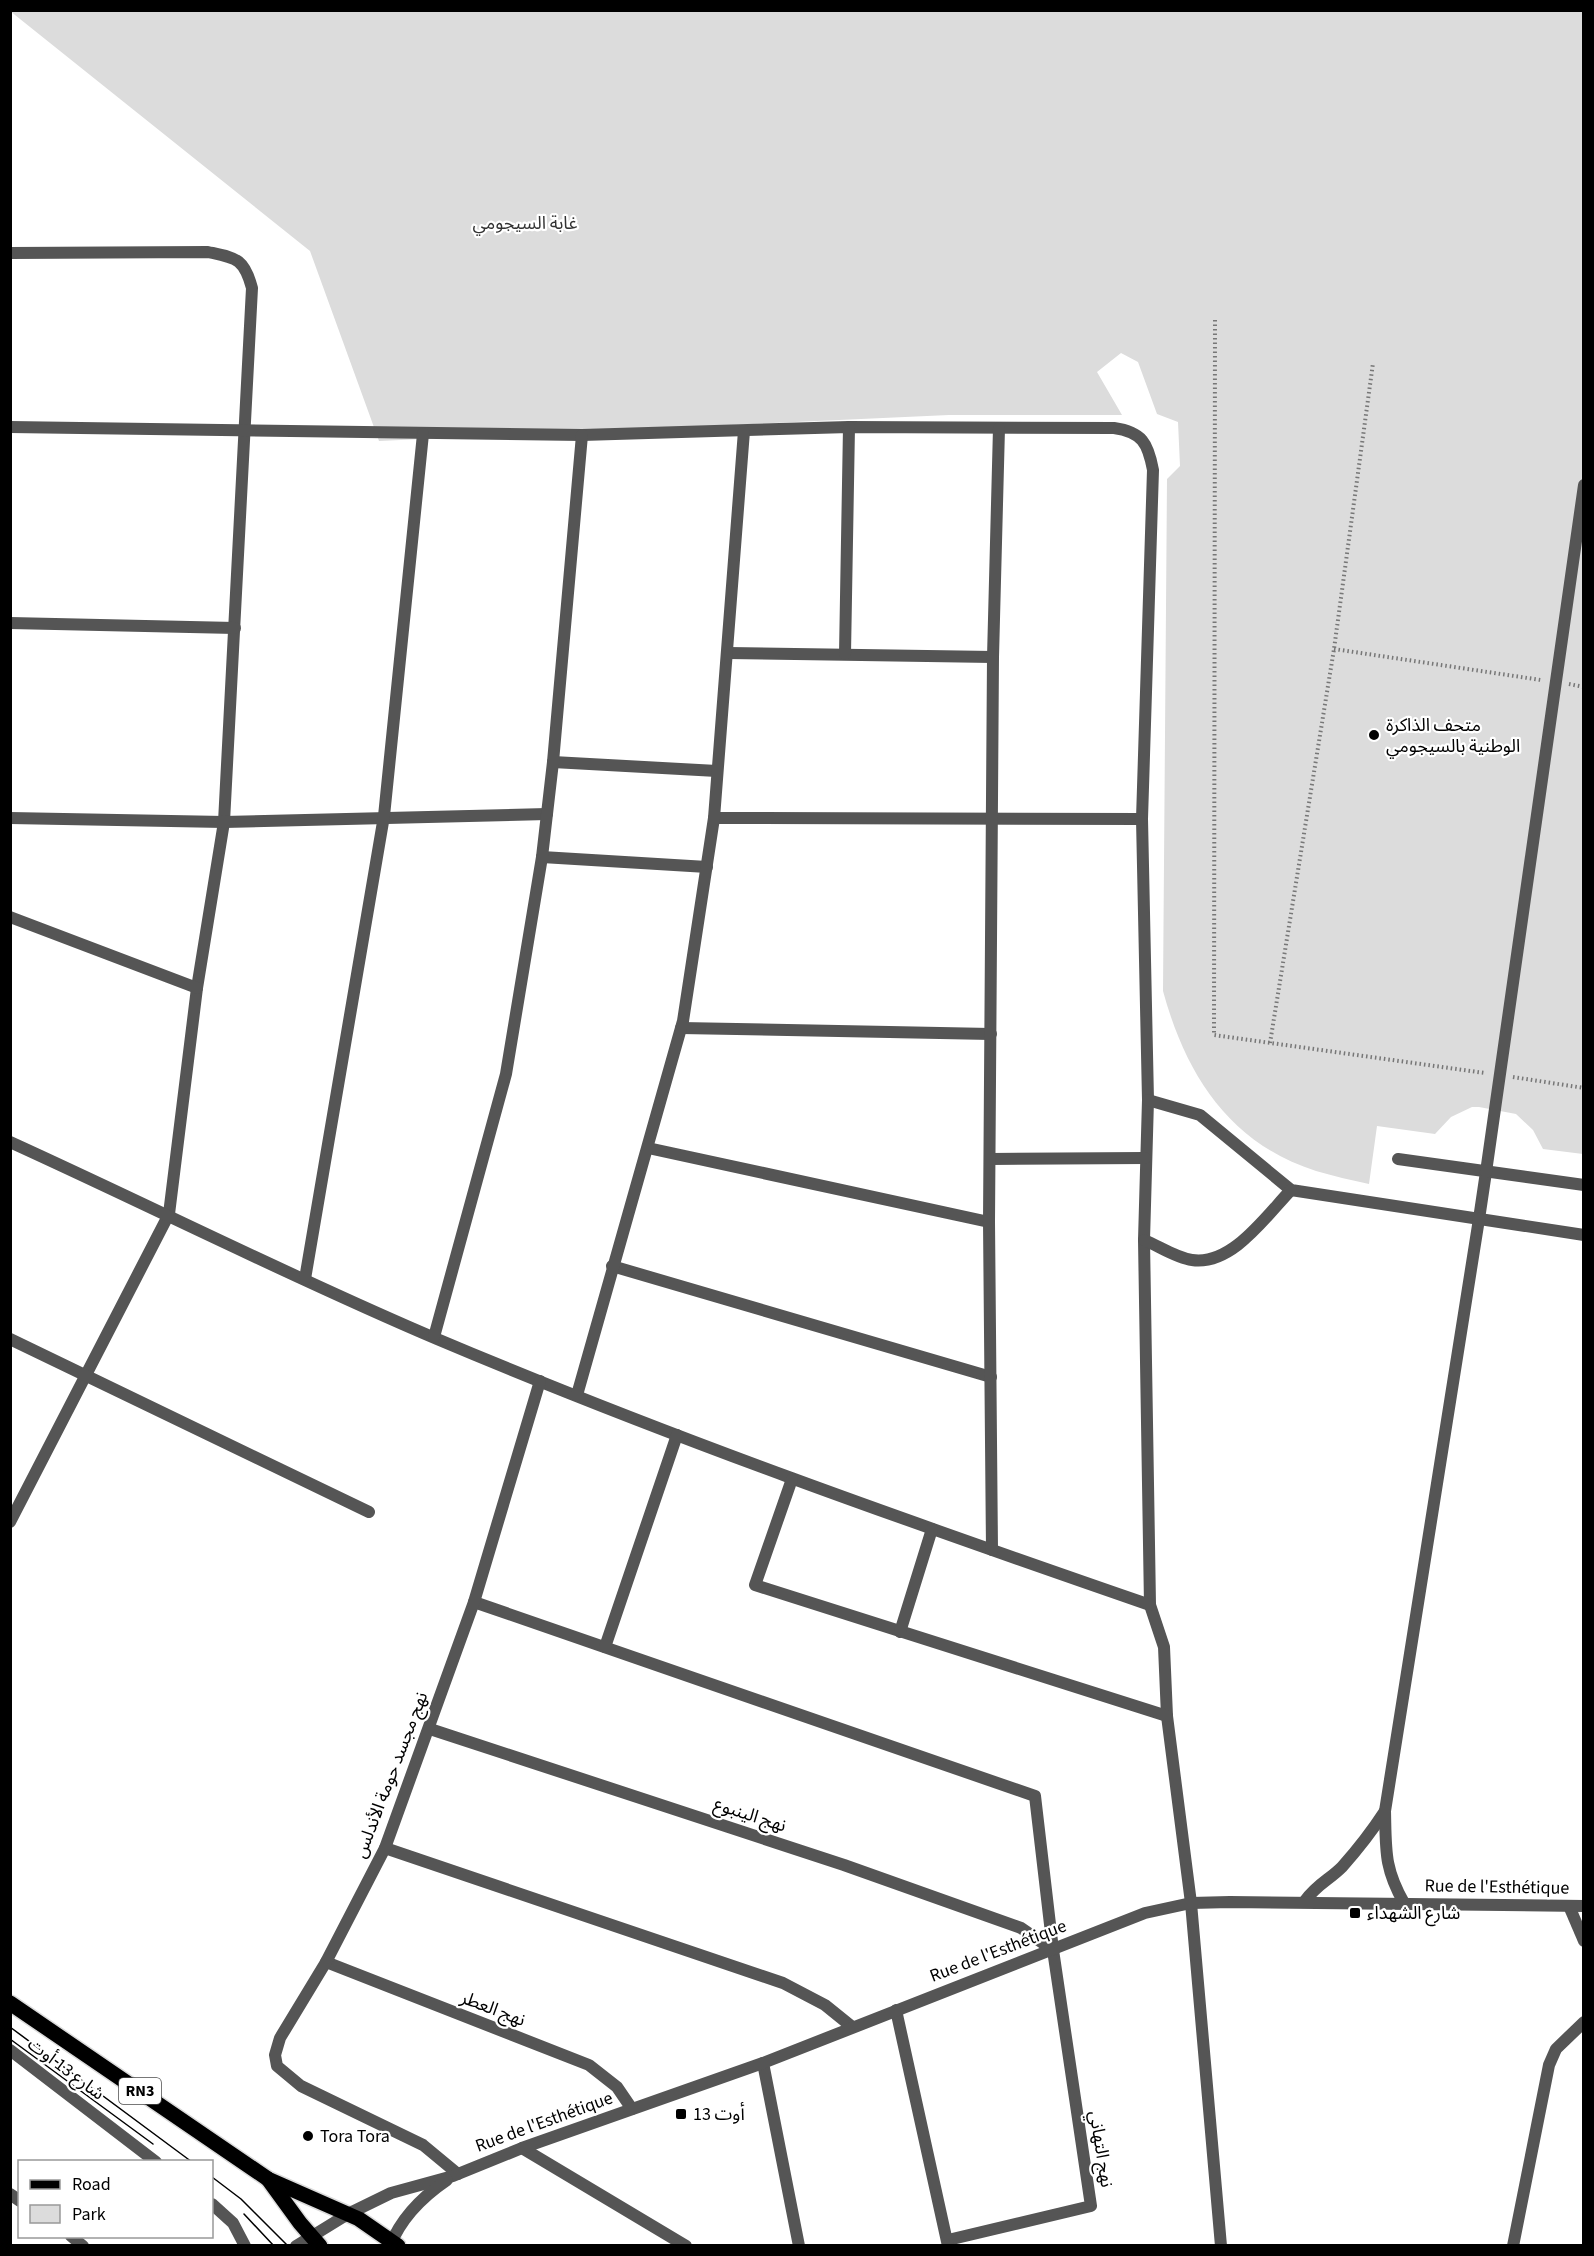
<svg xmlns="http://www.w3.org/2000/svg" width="1594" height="2256" font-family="'Source Sans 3','Noto Sans Arabic',sans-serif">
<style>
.green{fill:#dcdcdc}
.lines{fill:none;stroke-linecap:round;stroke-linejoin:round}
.primary-casing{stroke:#dbdbdb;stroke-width:18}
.path{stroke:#777;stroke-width:4;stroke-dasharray:1.5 3;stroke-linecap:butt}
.service{stroke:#555;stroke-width:12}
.pedestrian{stroke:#555;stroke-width:12}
.minor{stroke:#555;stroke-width:12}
.tertiary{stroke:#555;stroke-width:12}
.primary{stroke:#000;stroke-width:15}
.tram{stroke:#000;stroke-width:1.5}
.poi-dot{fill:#000;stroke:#fff;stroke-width:2}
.labels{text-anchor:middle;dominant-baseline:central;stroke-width:4.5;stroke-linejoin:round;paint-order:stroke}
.shield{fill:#fff;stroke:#4c4c4c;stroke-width:1.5}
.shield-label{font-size:16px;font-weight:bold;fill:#000}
.park-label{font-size:18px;fill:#333;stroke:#fff}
.poi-label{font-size:18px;fill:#000;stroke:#fff;text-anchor:start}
.street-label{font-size:18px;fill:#000;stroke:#fff}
</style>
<rect width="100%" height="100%" fill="#fff"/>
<path class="green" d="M10 11H1583V1154L1543 1149 1533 1130 1516 1114 1479 1107H1472L1451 1117 1435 1134 1377 1126 1369 1184C1351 1180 1333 1176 1316 1171 1229 1143 1186 1075 1163 991L1167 479 1180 466 1178 422 1157 414 1138 362 1121 353 1097 372 1122 415H949L379 441 310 251Z"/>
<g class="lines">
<defs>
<g id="primary">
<polyline points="10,2003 268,2179 359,2219 398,2246"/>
<polyline points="268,2179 300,2223 320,2246"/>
</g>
</defs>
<use href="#primary" class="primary-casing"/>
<g class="path">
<polyline points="1215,320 1214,1035 1485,1073"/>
<polyline points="1334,649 1541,680"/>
<polyline points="1569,684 1584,687"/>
<polyline points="1270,1043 1334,649 1373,363"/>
<polyline points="1513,1077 1584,1088"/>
</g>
<g class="service">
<polyline points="1398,1159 1584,1185"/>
<polyline points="1479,1219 1486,1172"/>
<polyline points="1513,2246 1549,2065 1556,2049 1584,2022"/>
</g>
<polyline class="pedestrian" points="1486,1172 1584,485"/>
<g class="minor">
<path d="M10 253 208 252C236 258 244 258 252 288L224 822 197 988 169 1214 10 1522"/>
<path d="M10 427 582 435 849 427 1114 428C1142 432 1148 443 1153 470L1142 819 1148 1100 1144 1240 1150 1605 1164 1647 1167 1716 1191 1903 1221 2246"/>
<polyline points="10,623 235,628"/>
<polyline points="728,653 993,657"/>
<polyline points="845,654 849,427"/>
<polyline points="553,762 717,771"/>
<polyline points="10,818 224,822 547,814"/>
<polyline points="714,818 1142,819"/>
<polyline points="542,857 707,867"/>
<polyline points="10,917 197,988"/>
<polyline points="681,1028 991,1034"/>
<polyline points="1148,1100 1200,1115 1291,1190 1584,1235"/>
<path d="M10 1142C153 1207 293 1278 437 1339 671 1438 910 1522 1150 1605"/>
<polyline points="648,1148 989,1222"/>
<polyline points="990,1159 1145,1158"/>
<path d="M1144 1240C1159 1246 1176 1258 1192 1260 1232 1266 1266 1216 1291 1190"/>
<polyline points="612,1266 991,1377"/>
<polyline points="305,1279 384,816 423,434"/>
<polyline points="434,1337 506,1074 542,857 553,762 582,435"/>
<polyline points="10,1339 369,1512"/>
<polyline points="577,1395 683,1021 714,818 744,431"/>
<polyline points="792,1479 755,1585 1167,1716"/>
<polyline points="992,1550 989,1222 993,657 999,428"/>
<polyline points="474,1602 1035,1796 1053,1950 1091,2206 948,2240"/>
<polyline points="900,1632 932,1529"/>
<polyline points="605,1647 677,1435"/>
<polyline points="430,1729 844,1865 1021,1928 1053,1950"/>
<polyline points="385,1848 783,1983 825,2005 851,2026"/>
<path d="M1304 1902C1318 1883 1328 1881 1342 1867 1358 1849 1372 1831 1385 1811"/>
<path d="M1404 1903C1384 1868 1386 1850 1385 1811L1479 1219"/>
<polyline points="1569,1906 1584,1941"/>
<polyline points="326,1962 589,2065 617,2087 632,2109"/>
<polyline points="896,2010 948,2246"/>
<polyline points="10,2050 156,2162"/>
<polyline points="763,2063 799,2246"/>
<polyline points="522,2148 686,2246"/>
<polyline points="458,2174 423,2145 301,2086 277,2066 275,2055 280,2038 326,1962 385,1848 474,1602 540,1381"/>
<polyline points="10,2194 20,2201"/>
<polyline points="212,2204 233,2223 245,2246"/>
<polyline points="71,2236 83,2246"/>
</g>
<g class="tertiary">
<polyline points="296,2246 348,2214 391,2193 453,2176 522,2148 763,2063 1145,1913 1191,1903 1230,1902 1584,1906"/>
<path d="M390 2246C401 2218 422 2197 447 2180"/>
</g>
<use href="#primary" class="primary"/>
<g class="tram">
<polyline points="10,2027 192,2162"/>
<polyline points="10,2039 153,2144"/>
<polyline points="212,2177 241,2199 288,2246"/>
<polyline points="244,2214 274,2246"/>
</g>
</g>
<g class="poi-dot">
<circle cx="1374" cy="735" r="6"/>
<rect x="1349" y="1907" width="12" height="12" rx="3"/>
<rect x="675" y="2108" width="12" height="12" rx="3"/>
<circle cx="308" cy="2136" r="6"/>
</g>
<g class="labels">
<rect class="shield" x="119" y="2078" width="42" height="26" rx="4.5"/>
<g class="shield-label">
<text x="140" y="2091">RN3</text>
</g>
<g class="park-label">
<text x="525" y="223">غابة السيجومي</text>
</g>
<g class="poi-label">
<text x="1386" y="725">متحف الذاكرة<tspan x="1386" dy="21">الوطنية بالسيجومي</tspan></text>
<text x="1367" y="1913">شارع الشهداء</text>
<text x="693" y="2114">13 أوت</text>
<text x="320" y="2136">Tora Tora</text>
</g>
<g class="street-label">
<text transform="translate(391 1775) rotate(-69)">نهج مجسد حومة الأندلس</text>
<text transform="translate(750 1815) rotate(18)">نهج الينبوع</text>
<text transform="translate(1497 1887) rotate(1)">Rue de l'Esthétique</text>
<text transform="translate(998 1951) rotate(-21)">Rue de l'Esthétique</text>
<text transform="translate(493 2009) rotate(21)">نهج العطر</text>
<text transform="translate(66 2069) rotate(37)">شارع 13 أوت</text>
<text transform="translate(544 2122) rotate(-20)">Rue de l'Esthétique</text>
<text transform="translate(1101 2149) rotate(81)">نهج التهاني</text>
</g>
</g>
<rect width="1594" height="2256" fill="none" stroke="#000000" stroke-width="24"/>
<rect x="18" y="2160" width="195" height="78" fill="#ffffff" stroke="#999999" stroke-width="1.5"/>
<rect x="30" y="2180" width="30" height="9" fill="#000000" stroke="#999999" stroke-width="1.5"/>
<text x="72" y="2190" font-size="18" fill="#000000">Road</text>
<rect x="30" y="2205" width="30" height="18" fill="#dcdcdc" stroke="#999999" stroke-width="1.5"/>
<text x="72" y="2220" font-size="18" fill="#000000">Park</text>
</svg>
